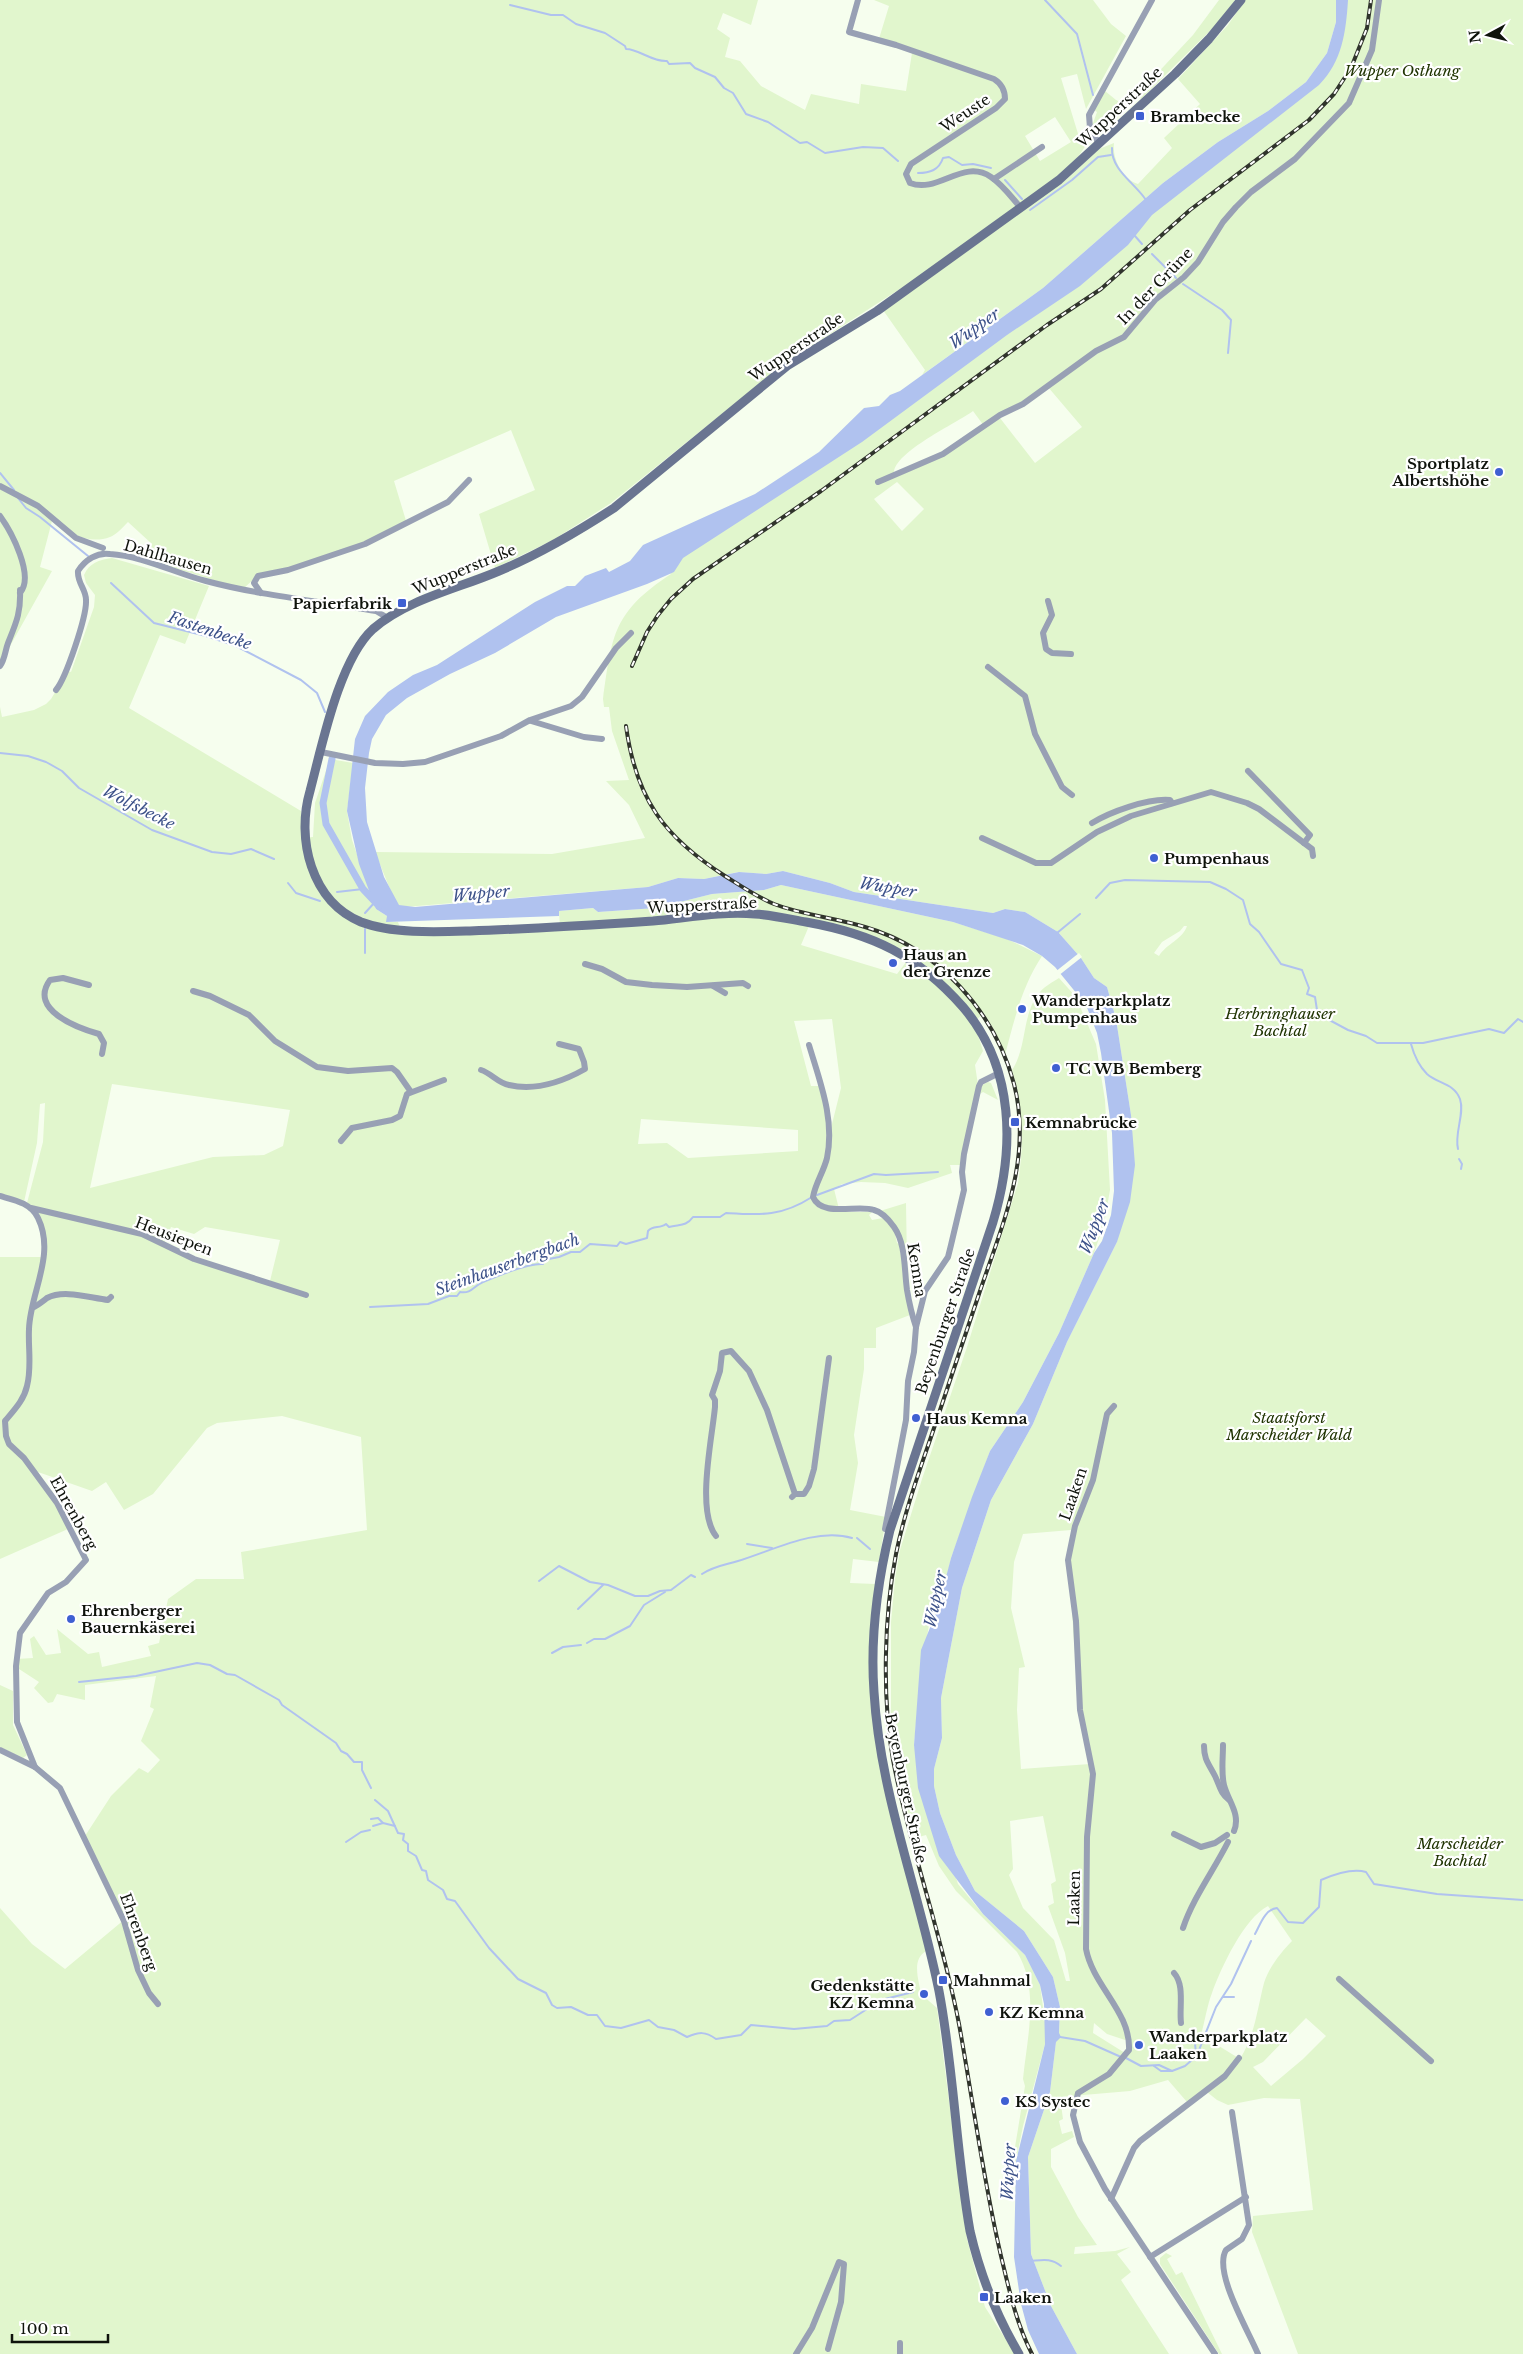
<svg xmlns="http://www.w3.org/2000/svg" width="1523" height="2354" font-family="'Libre Baskerville',serif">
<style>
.green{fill:#e1f6cd;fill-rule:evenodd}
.water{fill:#b0c2ef}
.pier{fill:#f6feee}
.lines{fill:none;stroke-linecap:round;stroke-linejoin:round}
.stream{stroke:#b0c2ef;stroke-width:2}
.canal{stroke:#b0c2ef;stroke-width:7}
.minor{stroke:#98a0b4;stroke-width:6}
.secondary{stroke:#6a7591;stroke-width:9}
.rail-casing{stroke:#30342c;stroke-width:4}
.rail{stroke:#fff;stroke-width:2;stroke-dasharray:5.5;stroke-linecap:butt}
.poi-dot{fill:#3f60d2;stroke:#fff;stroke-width:2}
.labels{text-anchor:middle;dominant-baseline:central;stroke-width:4.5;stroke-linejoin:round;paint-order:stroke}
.park-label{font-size:15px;font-style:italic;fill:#203402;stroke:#fff}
.street-label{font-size:15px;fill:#0f130c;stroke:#fff}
.poi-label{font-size:15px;font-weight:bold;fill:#0f130c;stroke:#fff;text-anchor:start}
.water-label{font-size:16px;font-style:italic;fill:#3c5189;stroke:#fff}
</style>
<rect width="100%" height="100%" fill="#f6feee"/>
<g class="green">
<path d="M0 0H758L751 25 723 13 717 29 730 38 725 57 740 61 761 86 805 110 811 94 859 104 861 84 906 91 912 53 878 42 889 6 874 0H1093L1111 24 1126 36 1086 109 1077 74 1061 78 1079 137 1086 135 1088 142 1076 160 1057 177 906 285 785 363 611 503 553 540 495 568 479 514 535 490 511 430 394 481 407 524 364 544 289 569 257 576 243 589 142 558 152 544 128 522C123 527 116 535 110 537 89 545 69 533 52 521L40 567 52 571 0 664ZM1055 117 1071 142 1040 161 1025 136Z"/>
<polygon points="1219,0 1235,0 1224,17 1141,99 1137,95 1193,35"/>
<path d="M1245 0H1336V22L1327 53 1306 82 1268 111 1218 142 1163 183 1043 288 922 375 925 370 883 310 1067 179 1099 149 1114 143C1112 158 1122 179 1138 184L1172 148 1164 138 1200 104 1178 79 1228 25Z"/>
<path d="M1343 0H1523V2354H1298L1252 2232 1253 2216 1313 2210 1300 2099 1264 2098 1228 2105 1217 2100 1207 2092 1187 2102 1168 2080 1130 2091 1060 2097 1063 2119 1059 2121 1062 2134 1072 2131 1074 2137 1051 2149V2167L1078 2217 1097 2245 1075 2247 1074 2254 1115 2251 1130 2247 1117 2254 1131 2272 1121 2280 1169 2354H1077L1051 2306 1031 2254 1028 2157 1050 2092 1056 2042 1059 2034 1060 2007 1053 1977 1024 1931 975 1891 956 1855 940 1813 934 1786V1769L942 1738 941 1698 962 1588 991 1500 1033 1424 1067 1342 1117 1242 1131 1115 1116 1019 1107 987 1094 978 1081 958 1058 932 1025 912 1005 909 993 913 854 892 830 883 783 871 766 874 738 872 704 879 678 878 648 887 405 907 398 905 394 899 375 852 552 854 645 838 629 805 606 781 629 780 612 731 609 707H604L603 699C612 635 613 612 671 574L658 561 750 511 1304 90 1332 56ZM1048 387 1082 427 1035 463 1000 418ZM973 411 984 426 944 454 894 474C892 453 957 423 973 411ZM897 482 924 509 902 531 874 499ZM1184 926H1187C1183 939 1166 944 1159 956L1154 953 1162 942 1180 931ZM1071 1530C1069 1608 1076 1687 1090 1764L1021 1769 1017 1710 1019 1668 1025 1667 1011 1608 1014 1562 1023 1534ZM1043 1816 1056 1881 1051 1884 1054 1903 1048 1906 1065 1953 1070 1981H1066L1054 1940 1023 1908 1009 1875 1013 1869 1010 1821ZM1268 1906 1292 1941C1281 1952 1268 1969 1264 1983 1257 2010 1255 2035 1240 2059L1201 2035C1205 2021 1207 2006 1212 1993 1221 1968 1244 1918 1268 1906ZM1306 2018 1326 2036 1303 2059 1271 2086 1253 2067 1263 2062ZM1094 2023 1107 2034 1128 2041 1125 2053 1093 2033Z"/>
<polygon points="1105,91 1116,100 1128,106 1123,113 1098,134 1092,126 1097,112 1094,110"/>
<path d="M112 558 209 586 185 644 160 635 129 708 301 811V838L313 837 315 803 330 759 353 763 347 811 352 840 376 909 387 916V922H398L401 930 560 927 559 911 593 908 598 912 656 908 712 894 764 890 781 885 953 922 1007 939 1042 956C1022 986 1014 1021 1005 1055L996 1033 984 1013 974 1022 983 1051 975 1065 978 1085 962 1165H950L952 1173 908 1188 885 1183 861 1182 842 1184 834 1189 839 1209 820 1203 812 1197C834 1217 845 1211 872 1212L869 1215 872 1220 883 1218 894 1229 897 1243 899 1244 910 1315 876 1328V1348H864V1369L854 1435 858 1463 850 1510 886 1517 879 1562 853 1559 850 1583 875 1584 872 1708 926 1951C911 1960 919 1980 921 1994L937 2008 967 2239 985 2307 1015 2354H0V1908L32 1944 65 1969 125 1919 85 1836 111 1796 139 1768 148 1773 160 1760 141 1741 154 1709 150 1707 156 1676 85 1685V1700L57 1694 53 1702 48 1703 34 1688 39 1682 19 1669 16 1659 33 1658 30 1639 34 1636 46 1655 61 1653 57 1629 88 1654 99 1652 102 1667 151 1656 148 1646 159 1643 168 1599 196 1579H244L241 1552 367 1530 361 1437 282 1416 217 1423 207 1428 153 1494 124 1510 106 1482 92 1491 38 1472 68 1529 0 1559V1257H42L31 1312C40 1286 50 1260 43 1231 40 1222 32 1212 27 1203L43 1142 45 1103 40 1104 37 1143 24 1202 0 1194V707L2 717 34 710 46 704 51 699 68 671 71 672 94 607 95 595 86 583 84 575C89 563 99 560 112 558ZM809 926 867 940 906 962 897 974 801 945ZM832 1019 841 1088 831 1128 821 1086H811L794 1021ZM112 1084 290 1110 283 1146 264 1155 213 1157 90 1188ZM641 1119 798 1130V1151L688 1158 667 1143 638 1144ZM171 1227 194 1234 205 1227 280 1240 270 1281 192 1257 164 1244Z"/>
<path d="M1059 978 1076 997 1096 1044 1105 1100 1110 1190 1104 1224 1094 1253 1059 1333 1023 1402 990 1451 951 1558 946 1581 938 1608 929 1624 918 1700 914 1745 958 1884 983 1914 1025 1955 1040 1985 1045 2022V2044L1023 2126 1016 2161 1015 2180V2147L1025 2086 1023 2079C1027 2038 1040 1989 1017 1952L956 1891 939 1866 926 1835 915 1838 899 1775 891 1723V1622L895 1579 900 1550 922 1479 967 1347 1018 1183C1024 1144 1024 1108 1012 1070 1028 1046 1021 1014 1040 992 1045 986 1053 982 1059 978Z"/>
<polygon points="988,1082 991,1083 998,1100 983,1092 980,1094 982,1085"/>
<polygon points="906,1203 907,1264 902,1243 880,1211"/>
<polygon points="0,1685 13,1691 13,1725 27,1755 23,1758 0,1747"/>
<polygon points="1166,2253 1172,2256 1167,2259 1176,2275 1182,2272 1183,2274 1222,2354 1219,2354 1160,2264 1160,2258"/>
</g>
<path class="water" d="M1336 0H1348C1346 32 1342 62 1319 85L1152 215 1128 245 1080 286 1007 335 862 442 683 558 674 572 647 584 556 617 495 653 450 674 407 698 386 715 372 739 369 753 365 788 367 822 384 877 399 905 415 907 648 887 678 878 704 879 739 872 766 874 783 871 830 883 854 892 993 913 1005 909 1025 912 1058 932 1081 958 1094 978 1107 987 1116 1019 1131 1115 1135 1165 1130 1202 1117 1242 1067 1342 1033 1424 991 1500 962 1588 941 1698 942 1738 934 1769V1786L940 1813 956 1855 975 1891 1024 1931 1053 1977 1060 2007 1059 2033 1061 2037 1056 2042 1050 2092 1028 2157 1031 2254 1051 2306 1077 2354H1039L1028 2330 1021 2304 1014 2257 1016 2161 1045 2044 1044 2004 1040 1985 1025 1955 983 1914 939 1856 918 1788 914 1745 921 1650 938 1608 951 1558 972 1497 990 1451 1023 1402 1059 1333 1094 1253 1102 1241 1111 1215 1114 1191 1112 1133 1101 1053 1097 1033 1086 1005 1055 967 1042 956 1023 945 953 922 781 885 764 890 712 894 656 908 598 912 593 908 559 911V916L386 922 387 916 376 909 359 864 347 811 355 739 365 716 388 692 413 675 437 665 535 602 567 586H575L585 576 606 568 609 572 630 561 643 545 755 494 819 452 864 408 879 406 890 395 900 391 1043 288 1163 183 1218 142 1268 111 1306 82 1327 53 1336 22Z"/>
<polygon class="pier" points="1079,953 1082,957 1058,976 1055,972"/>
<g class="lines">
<g class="stream">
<polyline points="1045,0 1077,34 1093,95"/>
<path d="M510 5 551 15H563L576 24 605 33 625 46 626 49C639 49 652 62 667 61L669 64 690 63 695 68 715 77 724 88 733 93 746 114 768 122 800 143 807 142 825 153 863 147 883 148 898 161"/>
<path d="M1112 148C1111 170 1135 183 1146 200"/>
<path d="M918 173C930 173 939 170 943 158L949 157 962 165 973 164 991 168"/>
<polyline points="1005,180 1022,199"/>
<polyline points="1030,210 1072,180 1098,157 1111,155"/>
<polyline points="1135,236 1142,244"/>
<polyline points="1152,254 1176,278"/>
<polyline points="1183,284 1222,310 1231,320 1228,353"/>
<polyline points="0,473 14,490"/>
<polyline points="18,498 26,508 40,517 88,556"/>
<polyline points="111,583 154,623 206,636 236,646 301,680 317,693 325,712"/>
<polyline points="0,753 28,756 46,762 62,771 79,788 152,830 212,852 231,854 251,849 274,859"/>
<polyline points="288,883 296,893 320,901"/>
<polyline points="337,892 363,889"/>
<polyline points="1096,898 1110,883 1125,880 1210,882 1226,889 1243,900 1250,924 1259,932 1281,964 1302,970 1309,988 1307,994 1315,997 1317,1010 1322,1016 1348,1030 1366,1036 1377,1043 1423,1043 1489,1029 1504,1033 1518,1019 1523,1022"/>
<polyline points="365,913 375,902"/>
<polyline points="1057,933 1080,914"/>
<polyline points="365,953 365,929"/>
<path d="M1411 1044C1414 1055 1419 1066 1427 1074 1438 1084 1454 1083 1460 1099 1465 1114 1454 1133 1458 1149"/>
<polyline points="1459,1159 1462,1164 1461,1169"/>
<polyline points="817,1195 874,1174 886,1175 938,1172"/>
<path d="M370 1307 428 1304 449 1296H457L460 1292C472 1294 473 1286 483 1282 497 1276 529 1263 543 1264L544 1260 559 1257 571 1252H580L590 1244 617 1246 620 1242 626 1244 647 1238 648 1231C653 1225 660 1229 666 1224L669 1227C679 1224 686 1227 693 1217H720L726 1213C760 1215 781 1217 812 1197"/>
<polyline points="857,1538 870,1549"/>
<polyline points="747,1544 772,1548"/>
<path d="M702 1574C714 1566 725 1565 738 1561 772 1551 816 1527 852 1538"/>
<polyline points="539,1581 559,1566 590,1582 608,1585 635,1596 648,1596 660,1591 671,1590 691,1575 695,1577"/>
<polyline points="578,1609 603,1585"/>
<polyline points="587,1643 594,1639 605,1639 630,1626 644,1605 665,1592"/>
<polyline points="552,1653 563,1647 581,1645"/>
<polyline points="79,1682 136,1676 197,1663 210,1665 227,1674 235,1675 279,1700 282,1705 336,1743 341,1751 347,1754 354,1762 362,1762 362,1770 371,1788"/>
<path d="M375 1800 388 1811 398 1833 404 1834 403 1840 408 1844V1851L416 1856 422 1870 426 1871 428 1880 443 1890 447 1899 455 1901 489 1948 518 1979 546 1993 552 2005 557 2008 571 2007 588 2015H597L605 2026 621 2028 649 2020 658 2027 674 2030 687 2037C699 2032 705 2031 716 2039L741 2035 751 2025 794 2029 827 2026 834 2021 850 2020 881 2000 913 1992"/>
<polyline points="371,1819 378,1818 383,1823"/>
<polyline points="373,1826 383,1823 395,1826"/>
<polyline points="346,1842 361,1832 370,1830"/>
<path d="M1255 1934C1260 1925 1265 1909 1277 1908L1288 1922 1303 1923 1319 1907 1321 1880C1335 1874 1352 1868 1366 1872L1374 1884 1437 1894 1523 1900"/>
<polyline points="1223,1997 1234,1997"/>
<polyline points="1060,2037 1085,2041 1121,2057"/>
<polyline points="1196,2054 1195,2043 1203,2038"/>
<polyline points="1126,2058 1141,2066 1159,2065 1172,2071 1185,2066 1192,2060 1199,2050 1216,2007 1231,1984 1251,1941"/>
<polyline points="1154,2066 1161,2071 1172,2071"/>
<path d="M1031 2261C1043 2260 1051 2258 1061 2266"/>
</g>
<polyline class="canal" points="332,759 323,803 326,824 363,889 379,906"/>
<g class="minor">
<path d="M858 0 849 32 896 45 994 79C1002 84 1005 90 1005 99L996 108 911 164 906 174 910 183C938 194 963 158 991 177 1003 185 1012 198 1021 208"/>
<polyline points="1099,144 1090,128 1089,115 1152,0"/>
<polyline points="994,179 1042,147"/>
<polyline points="878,482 943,454 1000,415 1023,404 1096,351 1124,337 1155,300 1184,277 1198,262 1223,222 1236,207 1251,192 1295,159 1349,103 1372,50 1379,0"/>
<polyline points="0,486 38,506 76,538 103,548"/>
<path d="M0 516C11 531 35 576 20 593"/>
<polyline points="261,593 254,583 258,576 288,570 365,544 448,502 469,480"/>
<polyline points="1048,601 1052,615 1043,633 1046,649 1052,653 1071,654"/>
<path d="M0 666C5 659 5 651 8 643 16 623 21 613 20 590"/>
<polyline points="988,667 1025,696 1035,734 1062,787 1072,795"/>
<path d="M56 690C66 678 87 616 86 600 86 589 77 583 78 571 85 560 97 552 110 554 143 556 175 573 206 581 262 596 320 601 376 611L388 618"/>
<polyline points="531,721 584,737 602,739"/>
<polyline points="321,752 375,763 403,764 425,762 501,736 530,720 571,706 582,697 616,648 631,633"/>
<polyline points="1248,771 1310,835 1304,843"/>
<path d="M1092 823C1110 812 1148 798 1170 800L1172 803"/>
<polyline points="982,838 1036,863 1051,863 1097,832 1131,816 1211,792 1247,803 1259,809 1312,849 1313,856"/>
<polyline points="585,964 602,969 626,982 652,985 687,987 743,983 748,986"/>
<path d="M89 985 63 978 50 980C28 1010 78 1028 99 1034L104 1043 102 1054"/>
<polyline points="713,986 725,993"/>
<polyline points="193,991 210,996 249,1015 275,1041 317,1067 348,1071 392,1068 397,1072 411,1092"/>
<path d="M809 1045C820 1082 835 1119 827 1158 824 1171 815 1184 813 1197 822 1218 858 1204 874 1210 882 1212 889 1220 894 1227 906 1244 904 1269 907 1290 909 1302 912 1315 916 1327"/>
<path d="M481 1070C491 1073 498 1083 509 1085 535 1091 562 1082 585 1069L584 1062 579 1049 559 1044"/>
<polyline points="341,1141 352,1128 392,1120 400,1116 407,1094 444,1080"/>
<path d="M0 1196C14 1200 31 1203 38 1218 56 1255 30 1293 29 1329 28 1349 32 1367 27 1386 24 1400 14 1410 5 1421L6 1436 9 1444 24 1458 57 1503 86 1560 66 1582 48 1593 20 1633 16 1666 17 1722 35 1767"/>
<polyline points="31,1208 142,1234 194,1259 306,1295"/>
<path d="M34 1307C38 1305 43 1301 47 1298 64 1289 90 1298 108 1300L111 1297"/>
<path d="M1114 1406 1107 1414 1093 1480 1075 1526 1068 1560 1076 1621 1080 1710 1093 1774 1087 1837 1086 1949C1093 1986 1131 2012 1129 2050L1109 2074 1078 2093 1073 2115 1080 2142 1105 2189 1215 2354"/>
<polyline points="795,1494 804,1494 809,1486 814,1469 829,1358"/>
<polyline points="890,1530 885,1529 906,1420 908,1381 914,1352 916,1327 925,1291 948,1257 951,1245 964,1190 962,1172 964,1154 979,1086 981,1082 999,1073"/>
<path d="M716 1536C696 1511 712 1439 715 1407V1400L712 1395 720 1371 722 1353 731 1351 749 1371 767 1410 795 1494 792 1497"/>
<path d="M1223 1745C1223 1758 1221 1773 1224 1785 1228 1801 1241 1814 1234 1831"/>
<path d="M1204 1746C1204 1760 1209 1764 1215 1776 1220 1786 1220 1793 1229 1800"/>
<polyline points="0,1750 35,1767 60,1788 124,1921 138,1970 149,1993 158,2004"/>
<polyline points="1174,1834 1201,1847 1215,1843 1227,1835"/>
<path d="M1183 1928C1193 1898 1214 1870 1228 1842"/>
<path d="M1174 1973C1185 1985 1179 2008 1181 2023"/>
<polyline points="1339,1979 1431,2061"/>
<path d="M1232 2112 1249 2225 1242 2239 1226 2250C1213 2272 1248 2330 1258 2354"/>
<polyline points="1111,2199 1134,2148 1140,2141 1225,2076 1239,2058"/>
<polyline points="1150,2257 1246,2197"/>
<polyline points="796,2354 812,2328 839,2262 844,2264 841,2302 828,2349"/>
<polyline points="900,2354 900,2343"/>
</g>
<path class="secondary" d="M1019 2354C996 2315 980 2274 970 2231 956 2152 954 2070 939 1991 919 1891 880 1794 874 1692 870 1637 877 1584 890 1530L993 1222C1015 1149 1015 1068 963 1007 917 955 873 934 806 922 789 919 772 915 755 914 722 911 686 918 653 921 592 925 531 929 470 931 438 932 392 934 361 922 311 901 296 839 310 791 322 746 339 660 373 629 408 599 457 589 499 571 540 554 577 532 614 508L787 366 877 311 1059 180 1175 74 1209 39 1241 0"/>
<defs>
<g id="rail">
<polyline points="632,666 647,632 658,615 671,599 693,579 821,491 1047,325 1101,289 1190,210 1309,120 1334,94 1351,68 1367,28 1371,0"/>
<path d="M626 726C636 799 664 837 725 876 741 886 757 897 774 904 803 915 836 918 865 927 938 948 995 1012 1014 1084 1033 1158 1002 1225 979 1294 963 1341 947 1389 931 1437 918 1475 904 1514 896 1554 884 1616 882 1697 893 1760 910 1849 942 1935 959 2024 973 2101 983 2179 1001 2256 1009 2289 1016 2323 1032 2354"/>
</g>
</defs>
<use href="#rail" class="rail-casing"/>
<use href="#rail" class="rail"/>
</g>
<g class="poi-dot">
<rect x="1135" y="111" width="10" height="10" rx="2.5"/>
<circle cx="1499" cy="472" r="5"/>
<rect x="397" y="598" width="10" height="10" rx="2.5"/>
<circle cx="1154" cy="858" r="5"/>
<circle cx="893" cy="963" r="5"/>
<circle cx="1022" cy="1009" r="5"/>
<circle cx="1056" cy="1068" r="5"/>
<rect x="1010" y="1117" width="10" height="10" rx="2.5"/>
<circle cx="916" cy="1418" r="5"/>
<circle cx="71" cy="1619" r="5"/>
<rect x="938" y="1975" width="10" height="10" rx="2.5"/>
<circle cx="924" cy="1994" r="5"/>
<circle cx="989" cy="2012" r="5"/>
<circle cx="1139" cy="2045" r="5"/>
<circle cx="1005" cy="2101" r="5"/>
<rect x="979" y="2292" width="10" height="10" rx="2.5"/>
</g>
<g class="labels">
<g class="park-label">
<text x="1402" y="70">Wupper Osthang</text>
<text x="1280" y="1013">Herbringhauser<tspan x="1280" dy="17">Bachtal</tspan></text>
<text x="1289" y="1417">Staatsforst<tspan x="1289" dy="17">Marscheider Wald</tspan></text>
<text x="1460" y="1843">Marscheider<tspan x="1460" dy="17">Bachtal</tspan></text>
</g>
<g class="street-label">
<text transform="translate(1119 107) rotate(-43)">Wupperstraße</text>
<text transform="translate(965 113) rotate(-34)">Weuste</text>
<text transform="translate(1155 286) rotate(-46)">In der Grüne</text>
<text transform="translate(796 347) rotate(-34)">Wupperstraße</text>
<text transform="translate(168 557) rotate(16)">Dahlhausen</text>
<text transform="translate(464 569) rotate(-22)">Wupperstraße</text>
<text transform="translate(702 905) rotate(-3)">Wupperstraße</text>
<text transform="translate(174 1236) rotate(21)">Heusiepen</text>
<text transform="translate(917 1270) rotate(81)">Kemna</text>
<text transform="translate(945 1321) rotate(-71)">Beyenburger Straße</text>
<text transform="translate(1073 1494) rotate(-71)">Laaken</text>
<text transform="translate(74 1513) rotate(61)">Ehrenberg</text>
<text transform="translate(906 1788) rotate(78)">Beyenburger Straße</text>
<text transform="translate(1074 1898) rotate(-89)">Laaken</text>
<text transform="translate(139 1932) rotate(70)">Ehrenberg</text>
</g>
<g class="poi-label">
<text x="1150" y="116">Brambecke</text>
<text x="1489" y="463" text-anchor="end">Sportplatz<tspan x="1489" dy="17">Albertshöhe</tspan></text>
<text x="392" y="603" text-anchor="end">Papierfabrik</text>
<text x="1164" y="858">Pumpenhaus</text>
<text x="903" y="954">Haus an<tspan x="903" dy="17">der Grenze</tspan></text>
<text x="1032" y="1000">Wanderparkplatz<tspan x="1032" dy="17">Pumpenhaus</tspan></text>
<text x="1066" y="1068">TC WB Bemberg</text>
<text x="1025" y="1122">Kemnabrücke</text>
<text x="926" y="1418">Haus Kemna</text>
<text x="81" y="1610">Ehrenberger<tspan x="81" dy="17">Bauernkäserei</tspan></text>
<text x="953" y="1980">Mahnmal</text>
<text x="914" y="1985" text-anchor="end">Gedenkstätte<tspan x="914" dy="17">KZ Kemna</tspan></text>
<text x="999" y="2012">KZ Kemna</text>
<text x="1149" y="2036">Wanderparkplatz<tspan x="1149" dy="17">Laaken</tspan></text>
<text x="1015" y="2101">KS Systec</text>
<text x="994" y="2297">Laaken</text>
</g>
<g class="water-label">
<text transform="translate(974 328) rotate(-35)">Wupper</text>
<text transform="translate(210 630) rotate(19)">Fastenbecke</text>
<text transform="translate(139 807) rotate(27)">Wolfsbecke</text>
<text transform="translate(888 887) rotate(10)">Wupper</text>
<text transform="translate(481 893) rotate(-5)">Wupper</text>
<text transform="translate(1094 1226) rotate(-69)">Wupper</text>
<text transform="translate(507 1264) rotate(-20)">Steinhauserbergbach</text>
<text transform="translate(935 1599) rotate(-78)">Wupper</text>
<text transform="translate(1008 2172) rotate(-87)">Wupper</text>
</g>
</g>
<g transform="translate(1488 35) rotate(263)" stroke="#ffffff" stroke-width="4" paint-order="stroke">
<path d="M0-4L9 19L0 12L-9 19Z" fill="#0f130c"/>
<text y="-8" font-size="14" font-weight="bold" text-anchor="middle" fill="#0f130c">N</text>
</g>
<path d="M12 2334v8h96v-8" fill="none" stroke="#0f130c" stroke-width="2.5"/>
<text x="20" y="2334" font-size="15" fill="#0f130c" stroke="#ffffff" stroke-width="4" paint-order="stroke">100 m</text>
</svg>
